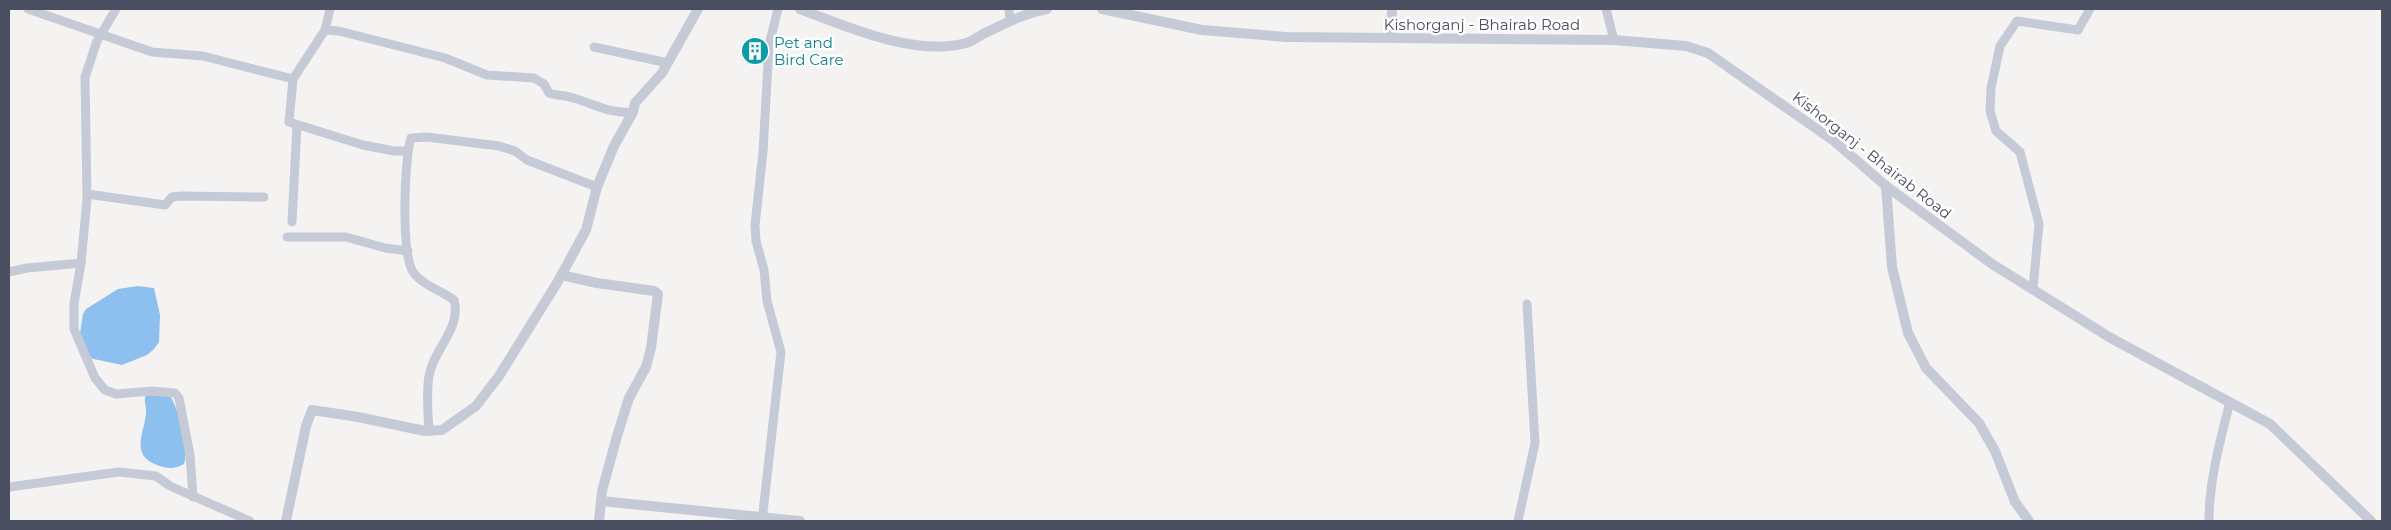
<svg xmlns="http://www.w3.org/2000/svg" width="2391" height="530" font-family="Montserrat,sans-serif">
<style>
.water{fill:#8ec0ef}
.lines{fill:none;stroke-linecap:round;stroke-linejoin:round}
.minor{stroke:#c6cad7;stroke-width:9}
.tertiary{stroke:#c6cad7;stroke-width:10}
.labels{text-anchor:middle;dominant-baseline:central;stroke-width:5;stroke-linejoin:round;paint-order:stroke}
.street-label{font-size:15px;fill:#494f61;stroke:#fff}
.culture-label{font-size:15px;fill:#0d838f;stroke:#fff;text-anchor:start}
</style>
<rect width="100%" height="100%" fill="#f4f3f2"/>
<g class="water">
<polygon points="138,286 154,288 160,315 159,342 154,349 147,355 122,365 89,358 80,333 83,314 86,309 118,289"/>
<path d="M146 395 170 396C179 409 190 450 184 464 175 469 167 469 157 465 130 455 144 433 146 414 147 407 143 401 146 395Z"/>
</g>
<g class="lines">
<g class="minor">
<polyline points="28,9 152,52 203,56 293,79"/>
<polyline points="116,9 97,41 85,77 87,199 81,263 74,304 74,329 95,378 105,390 116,394 152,391 175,393 179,398 190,455 193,497"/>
<polyline points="330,9 325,30 293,79 289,122 363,145 394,151 407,151"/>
<polyline points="1009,9 1010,21"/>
<polyline points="1606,9 1614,40"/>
<path d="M325 30 339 31 445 58 487 75 534 78 544 84 549 93C557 96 565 95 573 98 595 104 609 114 633 112"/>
<polyline points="594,47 668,63"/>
<polyline points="87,194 165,205 172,197 181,196 264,197"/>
<polyline points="292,222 297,125"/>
<polyline points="287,237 346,237 385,248 408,251"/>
<polyline points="9,272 27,268 81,263"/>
<polyline points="2033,289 2039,224 2020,152 1996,131 1990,111 1991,88 2000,46 2017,21 2078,30 2090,9"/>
<path d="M429 431C428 413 426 394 429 376 433 350 462 328 454 300 442 291 422 285 413 272 401 252 404 161 411 138L427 137 499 146 515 151 527 160 597 187"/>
<polyline points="9,487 119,472 156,476 170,486 250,521"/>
<polyline points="762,521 781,352 767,301 764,270 756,241 755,225 763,152 769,45 778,9"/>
<polyline points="1518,521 1535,443 1527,304"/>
<path d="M2209 521C2209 481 2220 441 2230 402"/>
</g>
<g class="tertiary">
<path d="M800 9C846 27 917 57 966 43 973 41 980 35 987 32 1006 23 1026 13 1047 9"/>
<polyline points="1102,9 1202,30 1286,37 1614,40 1686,46 1708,53 1834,141 1886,186 1992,264 2109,337 2270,424 2371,521"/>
<polyline points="1391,38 1392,9"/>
<polyline points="1886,186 1892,267 1908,333 1926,368 1979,423 1995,451 2015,502 2029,521"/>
<polyline points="561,275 597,283 654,291 658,294 651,348 646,367 629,398 617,436 602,491 599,521"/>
<polyline points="601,501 800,521"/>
<polyline points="286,521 306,426 312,410 358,417 425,431 442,430 476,406 499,376 557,283 586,230 597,187 614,146 633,112 635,103 662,73 698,9"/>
</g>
</g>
<defs>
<symbol id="building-disc" viewBox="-11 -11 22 22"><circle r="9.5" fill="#0f9aa8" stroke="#fff"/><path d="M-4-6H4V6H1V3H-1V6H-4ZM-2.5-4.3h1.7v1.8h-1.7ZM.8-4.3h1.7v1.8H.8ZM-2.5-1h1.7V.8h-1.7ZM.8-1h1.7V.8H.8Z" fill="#fff"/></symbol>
</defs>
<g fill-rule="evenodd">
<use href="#building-disc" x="739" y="35" width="32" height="32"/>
</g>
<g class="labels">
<g class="street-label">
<text x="1482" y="24">Kishorganj - Bhairab Road</text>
<text transform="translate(1872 155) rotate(38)">Kishorganj - Bhairab Road</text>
</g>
<g class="culture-label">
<text x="774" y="42">Pet and<tspan x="774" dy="17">Bird Care</tspan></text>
</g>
</g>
<rect width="2391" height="530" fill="none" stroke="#494f61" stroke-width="20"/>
</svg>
